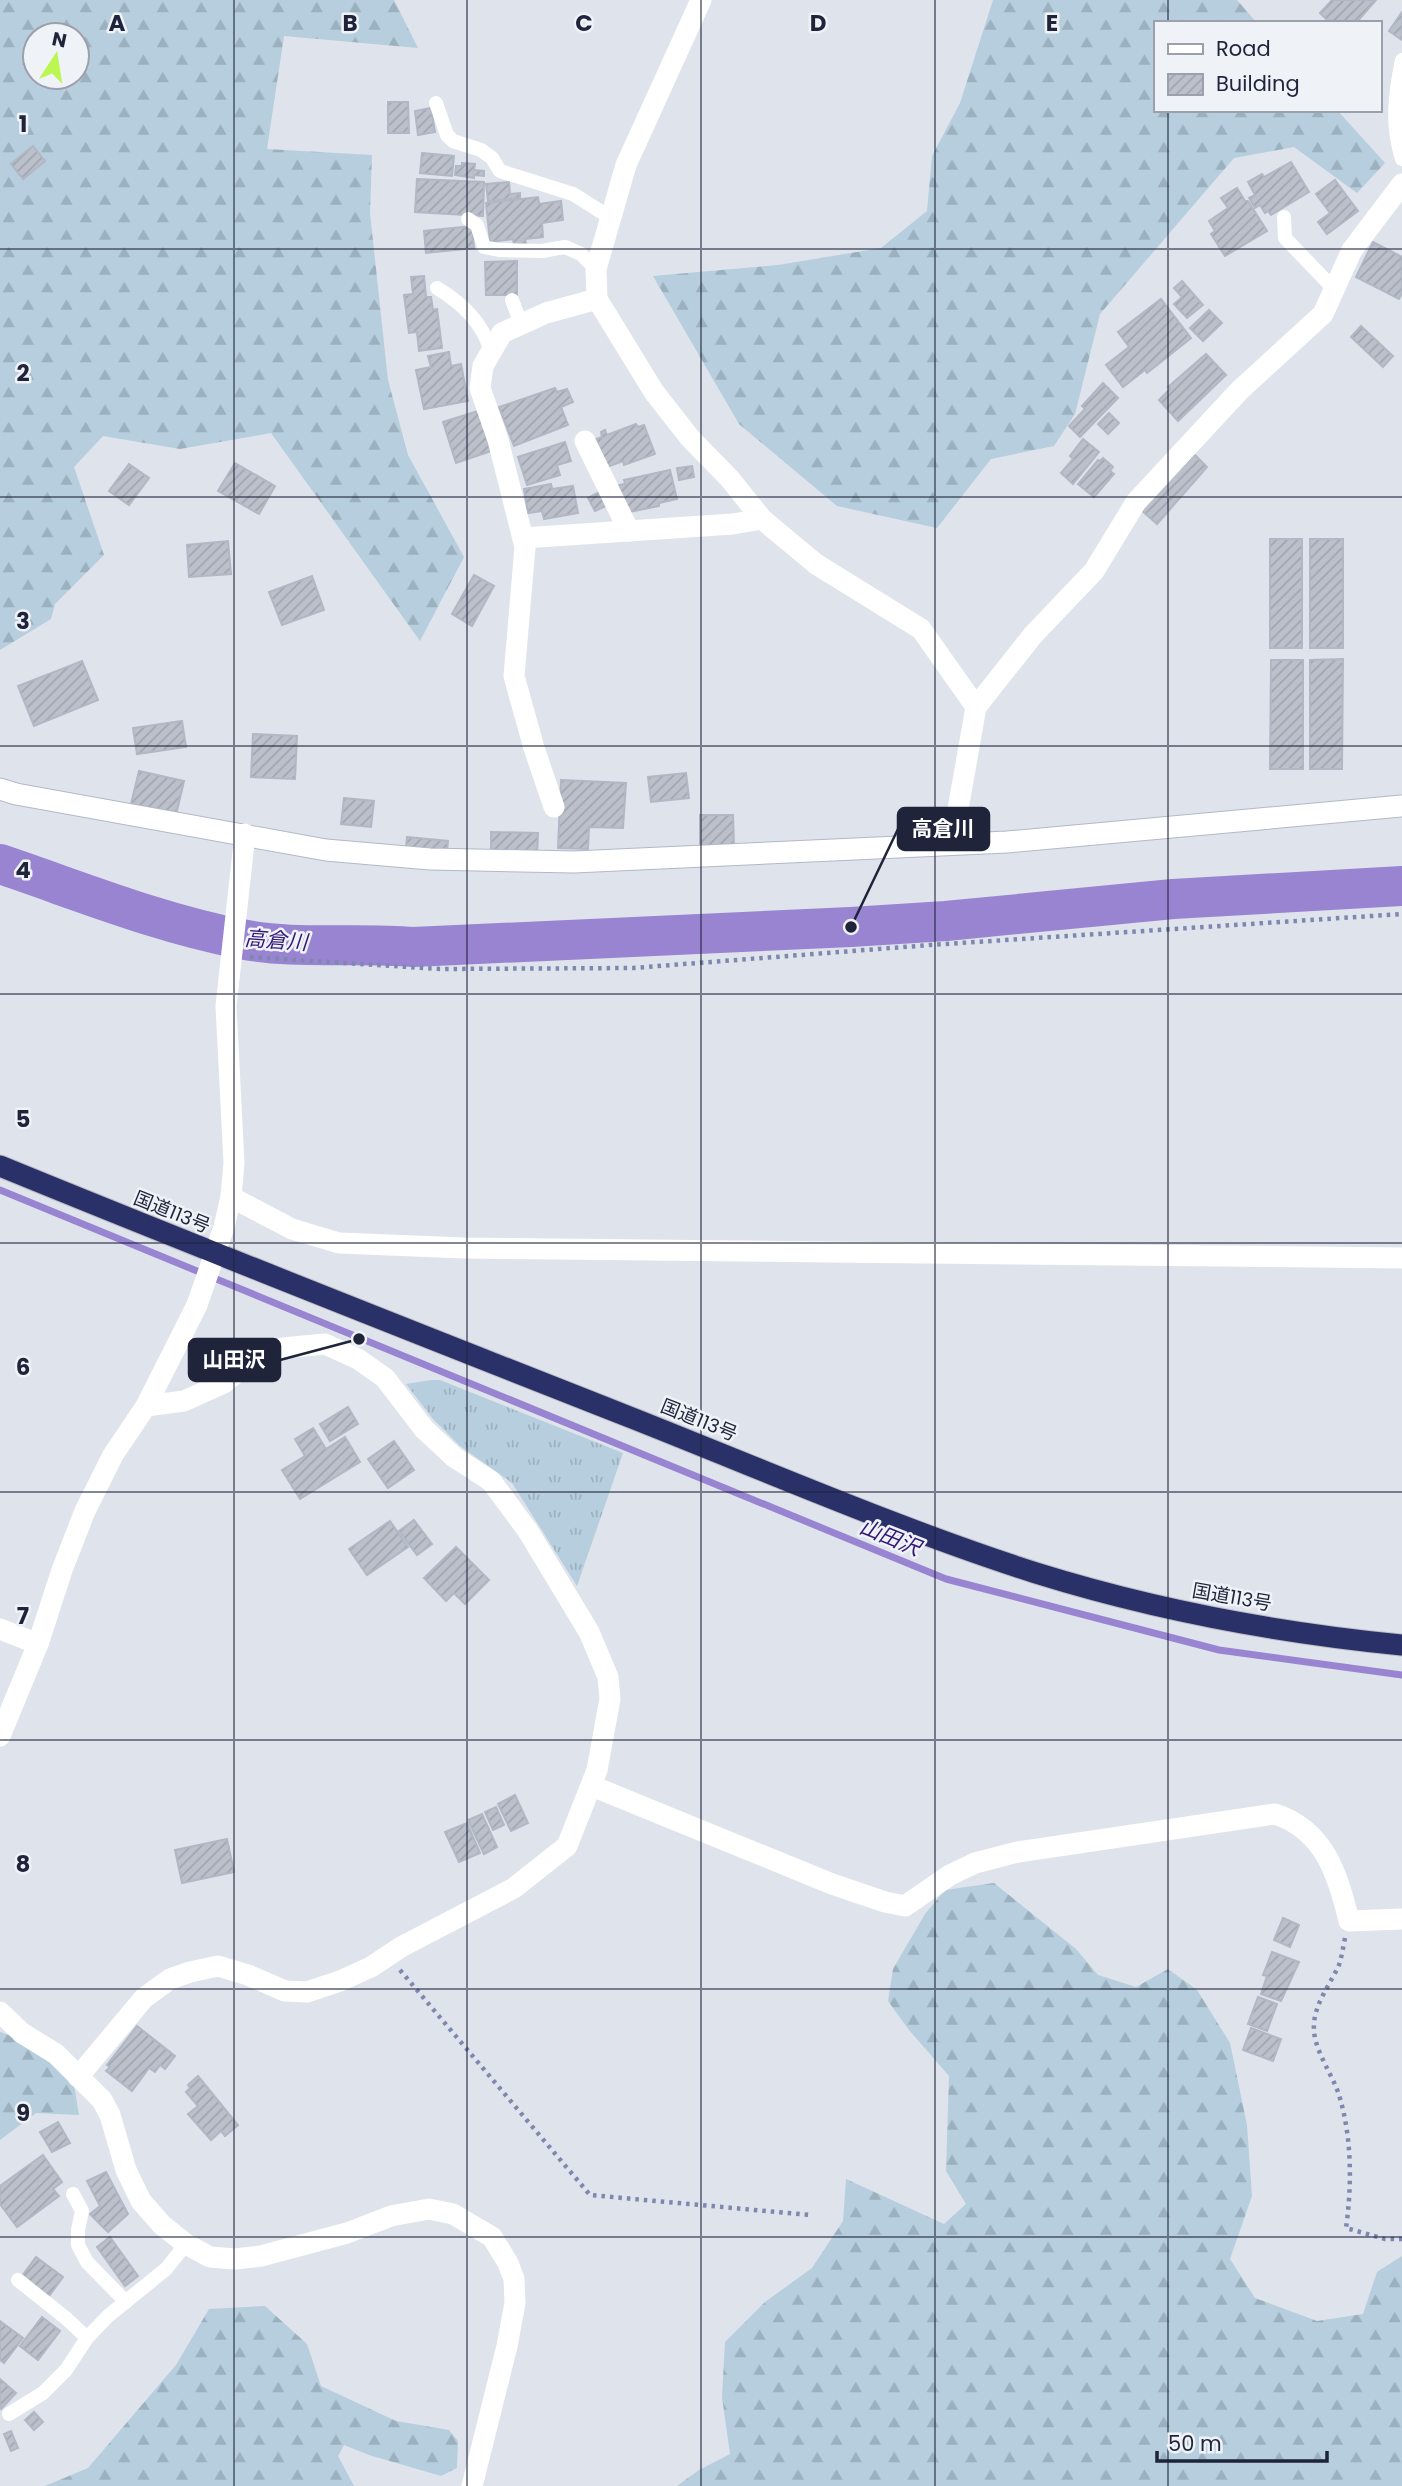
<svg xmlns="http://www.w3.org/2000/svg" width="1402" height="2486" font-family="Poppins,'Noto Sans JP',sans-serif">
<style>
.grass{fill:url(#grass-tufts)}
.forest{fill:url(#forest-firs);fill-rule:evenodd}
.lines{fill:none;stroke-linecap:round;stroke-linejoin:round}
.stream{stroke:#9984d2;stroke-width:7}
.river{stroke:#9984d2;stroke-width:40}
.building{fill:url(#building-hatch);stroke:#b1b7c4;stroke-width:2}
.secondary-casing{stroke:#b2b8cb;stroke-width:23}
.highway-casing{stroke:#bcbdc4;stroke-width:23}
.path{stroke:#7e88af;stroke-width:4.5;stroke-dasharray:3.5 5;stroke-linecap:butt}
.lane{stroke:#fff;stroke-width:14}
.street{stroke:#fff;stroke-width:21}
.secondary{stroke:#fff;stroke-width:21}
.highway{stroke:#2a3068;stroke-width:21}
.grid{fill:none;stroke:#1f243b;stroke-width:2;stroke-opacity:0.55}
.labels{text-anchor:middle;dominant-baseline:central;stroke-width:5;stroke-linejoin:round;paint-order:stroke}
.street-label{font-size:19px;fill:#1f243b;stroke:#eff2f7}
.water-label{font-size:21px;font-style:italic;fill:#331878;stroke:#eff2f7}
.grid-label{font-size:23px;text-anchor:middle;font-weight:bold;fill:#1f243b;stroke:#eff2f7;stroke-width:5;stroke-linejoin:round;paint-order:stroke}
.leader{fill:none;stroke:#1f243b;stroke-width:2.5}
.callout-dot{fill:#1f243b;stroke:#eff2f7;stroke-width:2.5}
.callout{fill:#1f243b;stroke:#1f243b;stroke-width:2.5}
.callout-label{font-size:21px;text-anchor:middle;font-weight:bold;fill:#fff}
</style>
<defs>
<pattern id="grass-tufts" width="24" height="20" patternUnits="userSpaceOnUse" patternTransform="scale(1.75)"><rect width="24" height="20" fill="#b6cedd"/><path d="M3 7l-1-3M5 7V3M7 7l1-3M15 17l-1-3M17 17v-4M19 17l1-3" fill="none" stroke="#9cb1bf"/></pattern>
<pattern id="forest-firs" width="22" height="20" patternUnits="userSpaceOnUse" patternTransform="scale(1.75)"><rect width="22" height="20" fill="#b6cedd"/><path d="M5 1l3.5 6h-7zM16 11l3.5 6h-7z" fill="#9cb1bf"/></pattern>
<pattern id="building-hatch" width="6" height="6" patternUnits="userSpaceOnUse" patternTransform="scale(1.75)"><rect width="6" height="6" fill="#bbc0cb"/><path d="M-1 1l2-2M0 6l6-6M5 7l2-2" fill="none" stroke="#a0a5af"/></pattern>
</defs>
<rect width="100%" height="100%" fill="#dfe3eb"/>
<polygon class="grass" points="430,1380 440,1380 623,1453 577,1586 512,1483 460,1446 433,1419 406,1384"/>
<g class="forest">
<path d="M0 0H394L418 48 284 36 267 149 372 155 370 213 388 380 408 455 464 557 420 641 271 433 180 449 103 436 74 467 104 555 55 604 51 619 0 650ZM35 35H77V77H35Z"/>
<polygon points="993,0 1237,0 1257,23 1155,23 1155,110 1337,110 1385,163 1357,193 1294,147 1234,158 1100,314 1075,414 1054,446 991,459 937,528 837,506 739,424 653,276 778,265 881,248 927,211 932,156 960,103"/>
<polygon points="994,1883 1076,1949 1098,1975 1136,1987 1168,1969 1197,1990 1230,2043 1247,2125 1252,2196 1230,2259 1255,2298 1317,2321 1363,2314 1377,2272 1402,2256 1402,2486 677,2486 699,2470 730,2454 722,2397 725,2342 765,2302 812,2268 843,2221 846,2179 944,2224 966,2204 946,2171 949,2076 909,2030 888,2001 893,1969 925,1914 945,1890"/>
<path d="M0 2032C18 2037 66 2064 73 2082 76 2092 77 2105 79 2115L36 2113 0 2140Z"/>
<polygon points="265,2306 307,2344 321,2386 396,2421 449,2430 458,2441 457,2468 441,2476 369,2455 344,2445 338,2456 354,2486 45,2486 88,2468 176,2365 209,2309"/>
</g>
<g class="lines">
<polyline class="stream" points="0,1190 946,1579 1219,1650 1402,1675"/>
<path class="river" d="M0 864C80 891 158 923 241 939 294 950 357 942 413 947L851 927 946 921 1173 899 1402 886"/>
</g>
<g class="building">
<polygon points="1332,0 1376,0 1356,23 1330,23 1320,13"/>
<polygon points="1402,12 1402,40 1389,31"/>
<polygon points="388,102 408,102 409,133 388,133"/>
<polygon points="431,108 435,132 418,135 415,111"/>
<polygon points="33,146 45,161 23,179 11,164"/>
<polygon points="422,153 454,156 452,176 420,173"/>
<polygon points="1291,162 1309,192 1271,215 1268,211 1265,213 1260,205 1255,208 1249,198 1255,195 1248,182 1262,174 1264,177"/>
<polygon points="462,163 475,164 474,170 484,171 484,176 474,175 474,178 455,175 456,166 462,166"/>
<polygon points="417,179 484,182 483,216 415,212"/>
<polygon points="1335,180 1358,211 1327,234 1318,222 1330,213 1316,194"/>
<polygon points="509,182 510,194 520,193 520,198 488,201 486,184"/>
<polygon points="1237,188 1245,201 1248,201 1267,231 1225,256 1211,234 1215,231 1209,221 1228,208 1221,198"/>
<polygon points="538,197 539,204 561,201 563,220 542,223 543,237 525,239 526,243 514,245 513,239 490,242 486,203"/>
<polygon points="472,226 474,248 426,253 424,231"/>
<polygon points="1373,242 1402,257 1402,293 1399,299 1356,277"/>
<polygon points="517,261 517,295 486,295 485,262"/>
<polygon points="424,276 426,297 431,297 433,310 437,309 442,348 419,351 417,332 409,333 404,295 413,294 411,277"/>
<polygon points="1182,281 1203,305 1187,318 1174,304 1182,297 1174,288"/>
<polygon points="1161,299 1191,338 1147,373 1145,370 1123,387 1106,365 1129,347 1118,332"/>
<polygon points="1209,310 1222,323 1203,341 1190,328"/>
<polygon points="1361,326 1393,356 1383,367 1351,337"/>
<polygon points="449,352 451,366 461,364 468,401 424,409 416,370 431,367 428,356"/>
<polygon points="1206,354 1226,375 1178,421 1159,400 1170,389 1168,387"/>
<polygon points="1103,383 1118,398 1080,437 1069,426 1085,409 1082,406"/>
<polygon points="555,388 557,392 567,389 573,402 561,407 568,425 514,446 499,407"/>
<polygon points="478,411 491,451 456,463 443,422"/>
<polygon points="1109,413 1119,423 1108,434 1098,424"/>
<polygon points="636,424 638,427 644,425 655,454 624,465 623,461 607,467 596,439 602,437 601,432 605,430 607,435"/>
<polygon points="1083,439 1099,452 1073,484 1061,473 1073,459 1070,456"/>
<polygon points="565,442 571,461 557,465 560,475 527,485 518,457"/>
<polygon points="1191,451 1207,467 1157,524 1140,509"/>
<polygon points="1103,458 1113,467 1110,471 1114,474 1094,497 1078,484 1098,460 1100,461"/>
<polygon points="235,463 275,486 259,514 218,491"/>
<polygon points="129,464 149,478 129,505 109,491"/>
<polygon points="692,466 694,477 679,480 677,468"/>
<polygon points="670,470 677,499 659,503 659,506 624,513 619,485 625,484 624,480"/>
<polygon points="551,484 552,489 573,486 578,513 544,519 542,511 528,513 524,489"/>
<polygon points="601,491 608,505 595,511 588,498"/>
<rect x="1270" y="539" width="32" height="109"/>
<rect x="1310" y="539" width="33" height="109"/>
<polygon points="228,541 231,574 189,577 187,545"/>
<polygon points="474,575 494,586 472,626 452,614"/>
<polygon points="312,576 324,610 282,625 269,592"/>
<polygon points="1343,659 1342,769 1310,769 1310,660"/>
<polygon points="1271,660 1303,660 1303,769 1270,769"/>
<polygon points="82,661 98,700 34,726 18,686"/>
<polygon points="182,721 186,747 137,754 133,728"/>
<polygon points="253,734 297,736 295,779 251,777"/>
<polygon points="139,771 184,781 176,815 131,804"/>
<polygon points="686,773 689,798 651,802 648,777"/>
<polygon points="561,780 626,783 623,828 589,827 588,849 558,848"/>
<polygon points="344,798 374,801 371,827 341,824"/>
<polygon points="700,815 733,815 734,846 700,847"/>
<polygon points="491,832 538,833 537,860 491,859"/>
<polygon points="407,837 448,841 446,863 405,859"/>
<polygon points="348,1407 358,1424 330,1441 320,1424"/>
<polygon points="313,1428 326,1449 345,1437 360,1462 300,1499 282,1470 305,1456 295,1439"/>
<polygon points="394,1441 414,1470 388,1488 368,1459"/>
<polygon points="414,1520 432,1544 417,1555 399,1531"/>
<polygon points="390,1521 408,1547 367,1575 349,1549"/>
<polygon points="456,1547 489,1580 465,1604 454,1593 446,1601 424,1578"/>
<polygon points="515,1795 528,1823 511,1831 498,1804"/>
<polygon points="496,1807 504,1825 493,1830 485,1812"/>
<polygon points="482,1814 497,1847 484,1854 468,1820"/>
<polygon points="467,1823 480,1853 459,1862 445,1832"/>
<polygon points="227,1839 234,1872 182,1883 175,1850"/>
<polygon points="1283,1918 1299,1925 1290,1947 1274,1940"/>
<polygon points="1272,1952 1299,1962 1281,2001 1261,1994 1267,1976 1263,1975"/>
<polygon points="1258,1997 1277,2004 1267,2031 1248,2024"/>
<polygon points="137,2026 175,2056 165,2069 160,2065 155,2072 149,2068 132,2091 106,2071 110,2067 107,2065"/>
<polygon points="1251,2028 1281,2039 1273,2061 1243,2050"/>
<polygon points="198,2076 238,2125 225,2136 221,2131 211,2140 188,2114 198,2106 186,2092 190,2088 188,2085"/>
<polygon points="58,2122 70,2143 52,2152 40,2132"/>
<polygon points="43,2155 62,2182 53,2189 59,2196 17,2227 0,2204 0,2186"/>
<polygon points="106,2172 128,2214 108,2232 90,2214 100,2206 87,2181"/>
<polygon points="110,2237 138,2276 125,2286 97,2247"/>
<polygon points="36,2257 63,2277 49,2296 22,2276"/>
<polygon points="42,2317 60,2331 38,2360 20,2346"/>
<polygon points="0,2321 23,2338 4,2363 0,2360"/>
<polygon points="0,2379 16,2393 1,2409 0,2408"/>
<polygon points="34,2412 43,2422 34,2430 25,2420"/>
<polygon points="11,2431 18,2448 11,2451 4,2434"/>
</g>
<g class="lines">
<defs>
<polyline id="secondary" points="0,789 16,794 326,850 430,859 574,862 1007,842 1402,806"/>
<path id="highway" d="M0 1166C210 1252 421 1335 632 1418 766 1471 899 1529 1036 1573 1155 1610 1279 1633 1402 1645"/>
</defs>
<use href="#secondary" class="secondary-casing"/>
<use href="#highway" class="highway-casing"/>
<g class="path">
<polyline points="250,957 440,969 633,968 930,945 1402,914"/>
<path d="M1345 1938C1343 1947 1342 1956 1339 1965 1331 1983 1315 2003 1314 2024 1312 2048 1332 2073 1339 2095 1352 2137 1352 2185 1346 2228L1385 2239H1402"/>
<polyline points="400,1970 590,2195 810,2215"/>
</g>
<g class="lane">
<path d="M1402 60C1395 94 1391 125 1402 159"/>
<polyline points="436,103 447,135 453,141 481,150 492,158 500,171 573,194 611,218"/>
<polyline points="1284,217 1285,238 1334,289"/>
<polyline points="468,219 477,225 484,247 499,250 542,251 565,247 581,254 596,269"/>
<path d="M437 288C463 304 483 323 491 352"/>
<polyline points="512,300 521,324"/>
<polyline points="73,2194 82,2211 78,2230 78,2245 87,2262 126,2302"/>
<polyline points="18,2280 67,2319 87,2338"/>
<polyline points="9,2414 43,2393 66,2370 87,2338 108,2316 166,2269 186,2244"/>
</g>
<g class="street">
<polyline points="701,0 626,165 596,269 597,299 654,392 690,438 730,479 762,519 816,564 921,629 976,707"/>
<polyline points="585,441 629,531"/>
<polyline points="523,538 733,524 762,519"/>
<polyline points="554,807 534,748 514,676 525,547 498,440 480,388 483,366 502,333 546,313 597,299"/>
<polyline points="952,843 976,707 1033,635 1094,571 1136,502 1240,390 1323,314 1352,250 1402,184"/>
<polyline points="231,1197 292,1229 339,1243 464,1248 1402,1258"/>
<polyline points="0,1629 38,1644"/>
<polyline points="0,1736 38,1644 62,1570 85,1511 113,1455 146,1406 197,1305 224,1227 231,1197 234,1163 226,1006 245,834"/>
<path d="M592 1786 832 1884 885 1902 905 1906 950 1875 975 1863 1018 1852 1275 1814C1324 1830 1338 1874 1349 1921L1402 1919"/>
<polyline points="0,2012 22,2033 56,2054 102,2100 110,2115 126,2170 141,2201 162,2225 186,2244 210,2257 235,2259 261,2256 347,2233 391,2216 429,2209 453,2214 492,2237 508,2263 514,2279 515,2303 507,2346 472,2486"/>
<polyline points="78,2077 144,1998 170,1979 190,1972 218,1966 248,1975 285,1991 307,1992 340,1981 371,1967 401,1947 514,1888 567,1846 597,1770 610,1699 608,1677 589,1632 528,1531 491,1481 454,1457 424,1429 385,1378 358,1359 325,1344 283,1348 247,1364 224,1383 184,1401 146,1406"/>
</g>
<use href="#secondary" class="secondary"/>
<use href="#highway" class="highway"/>
</g>
<path class="grid" d="M234 0V2486M467 0V2486M701 0V2486M935 0V2486M1168 0V23M1168 110V2486M0 249H1402M0 497H1402M0 746H1402M0 994H1402M0 1243H1402M0 1492H1402M0 1740H1402M0 1989H1402M0 2237H1402"/>
<g class="labels">
<g class="street-label">
<text transform="translate(172 1212) rotate(22)">国道113号</text>
<text transform="translate(699 1420) rotate(22)">国道113号</text>
<text transform="translate(1232 1597) rotate(10)">国道113号</text>
</g>
<g class="water-label">
<text transform="translate(276 940) rotate(4)">高倉川</text>
<text transform="translate(890 1537) rotate(22)">山田沢</text>
</g>
</g>
<g class="grid-label">
<text x="117" y="31">A</text>
<text x="350" y="31">B</text>
<text x="584" y="31">C</text>
<text x="818" y="31">D</text>
<text x="1052" y="31">E</text>
<text x="23" y="132">1</text>
<text x="23" y="381">2</text>
<text x="23" y="629">3</text>
<text x="23" y="878">4</text>
<text x="23" y="1127">5</text>
<text x="23" y="1375">6</text>
<text x="23" y="1624">7</text>
<text x="23" y="1872">8</text>
<text x="23" y="2121">9</text>
</g>
<path class="leader" d="M851 927L898 829M359 1339L280 1360"/>
<g class="callout-dot">
<circle cx="851" cy="927" r="7"/>
<circle cx="359" cy="1339" r="7"/>
</g>
<g class="callout">
<rect x="898" y="808" width="91" height="42" rx="7"/>
<rect x="189" y="1339" width="91" height="42" rx="7"/>
</g>
<g class="callout-label">
<text x="943" y="836">高倉川</text>
<text x="234" y="1367">山田沢</text>
</g>
<rect x="1154" y="21" width="228" height="91" fill="#eff2f7" stroke="#9ca0ac" stroke-width="2"/>
<rect x="1168" y="44" width="35" height="10" fill="#ffffff" stroke="#9ca0ac" stroke-width="2"/>
<text x="1216" y="56" font-size="21" fill="#1f243b">Road</text>
<rect x="1168" y="74" width="35" height="21" fill="url(#building-hatch)" stroke="#9ca0ac" stroke-width="2"/>
<text x="1216" y="91" font-size="21" fill="#1f243b">Building</text>
<g transform="translate(56 56) rotate(12)"><circle r="33" fill="#eff2f7" stroke="#9ca0ac" stroke-width="2"/>
<path d="M0-5L12 26L0 18L-12 26Z" fill="#bbf651"/>
<text y="-10" font-size="19" font-weight="bold" text-anchor="middle" fill="#1f243b">N</text>
</g>
<path d="M1157 2451v10h170v-10" fill="none" stroke="#1f243b" stroke-width="3.5"/>
<text x="1168" y="2451" font-size="21" fill="#1f243b" stroke="#eff2f7" stroke-width="5" paint-order="stroke">50 m</text>
</svg>
